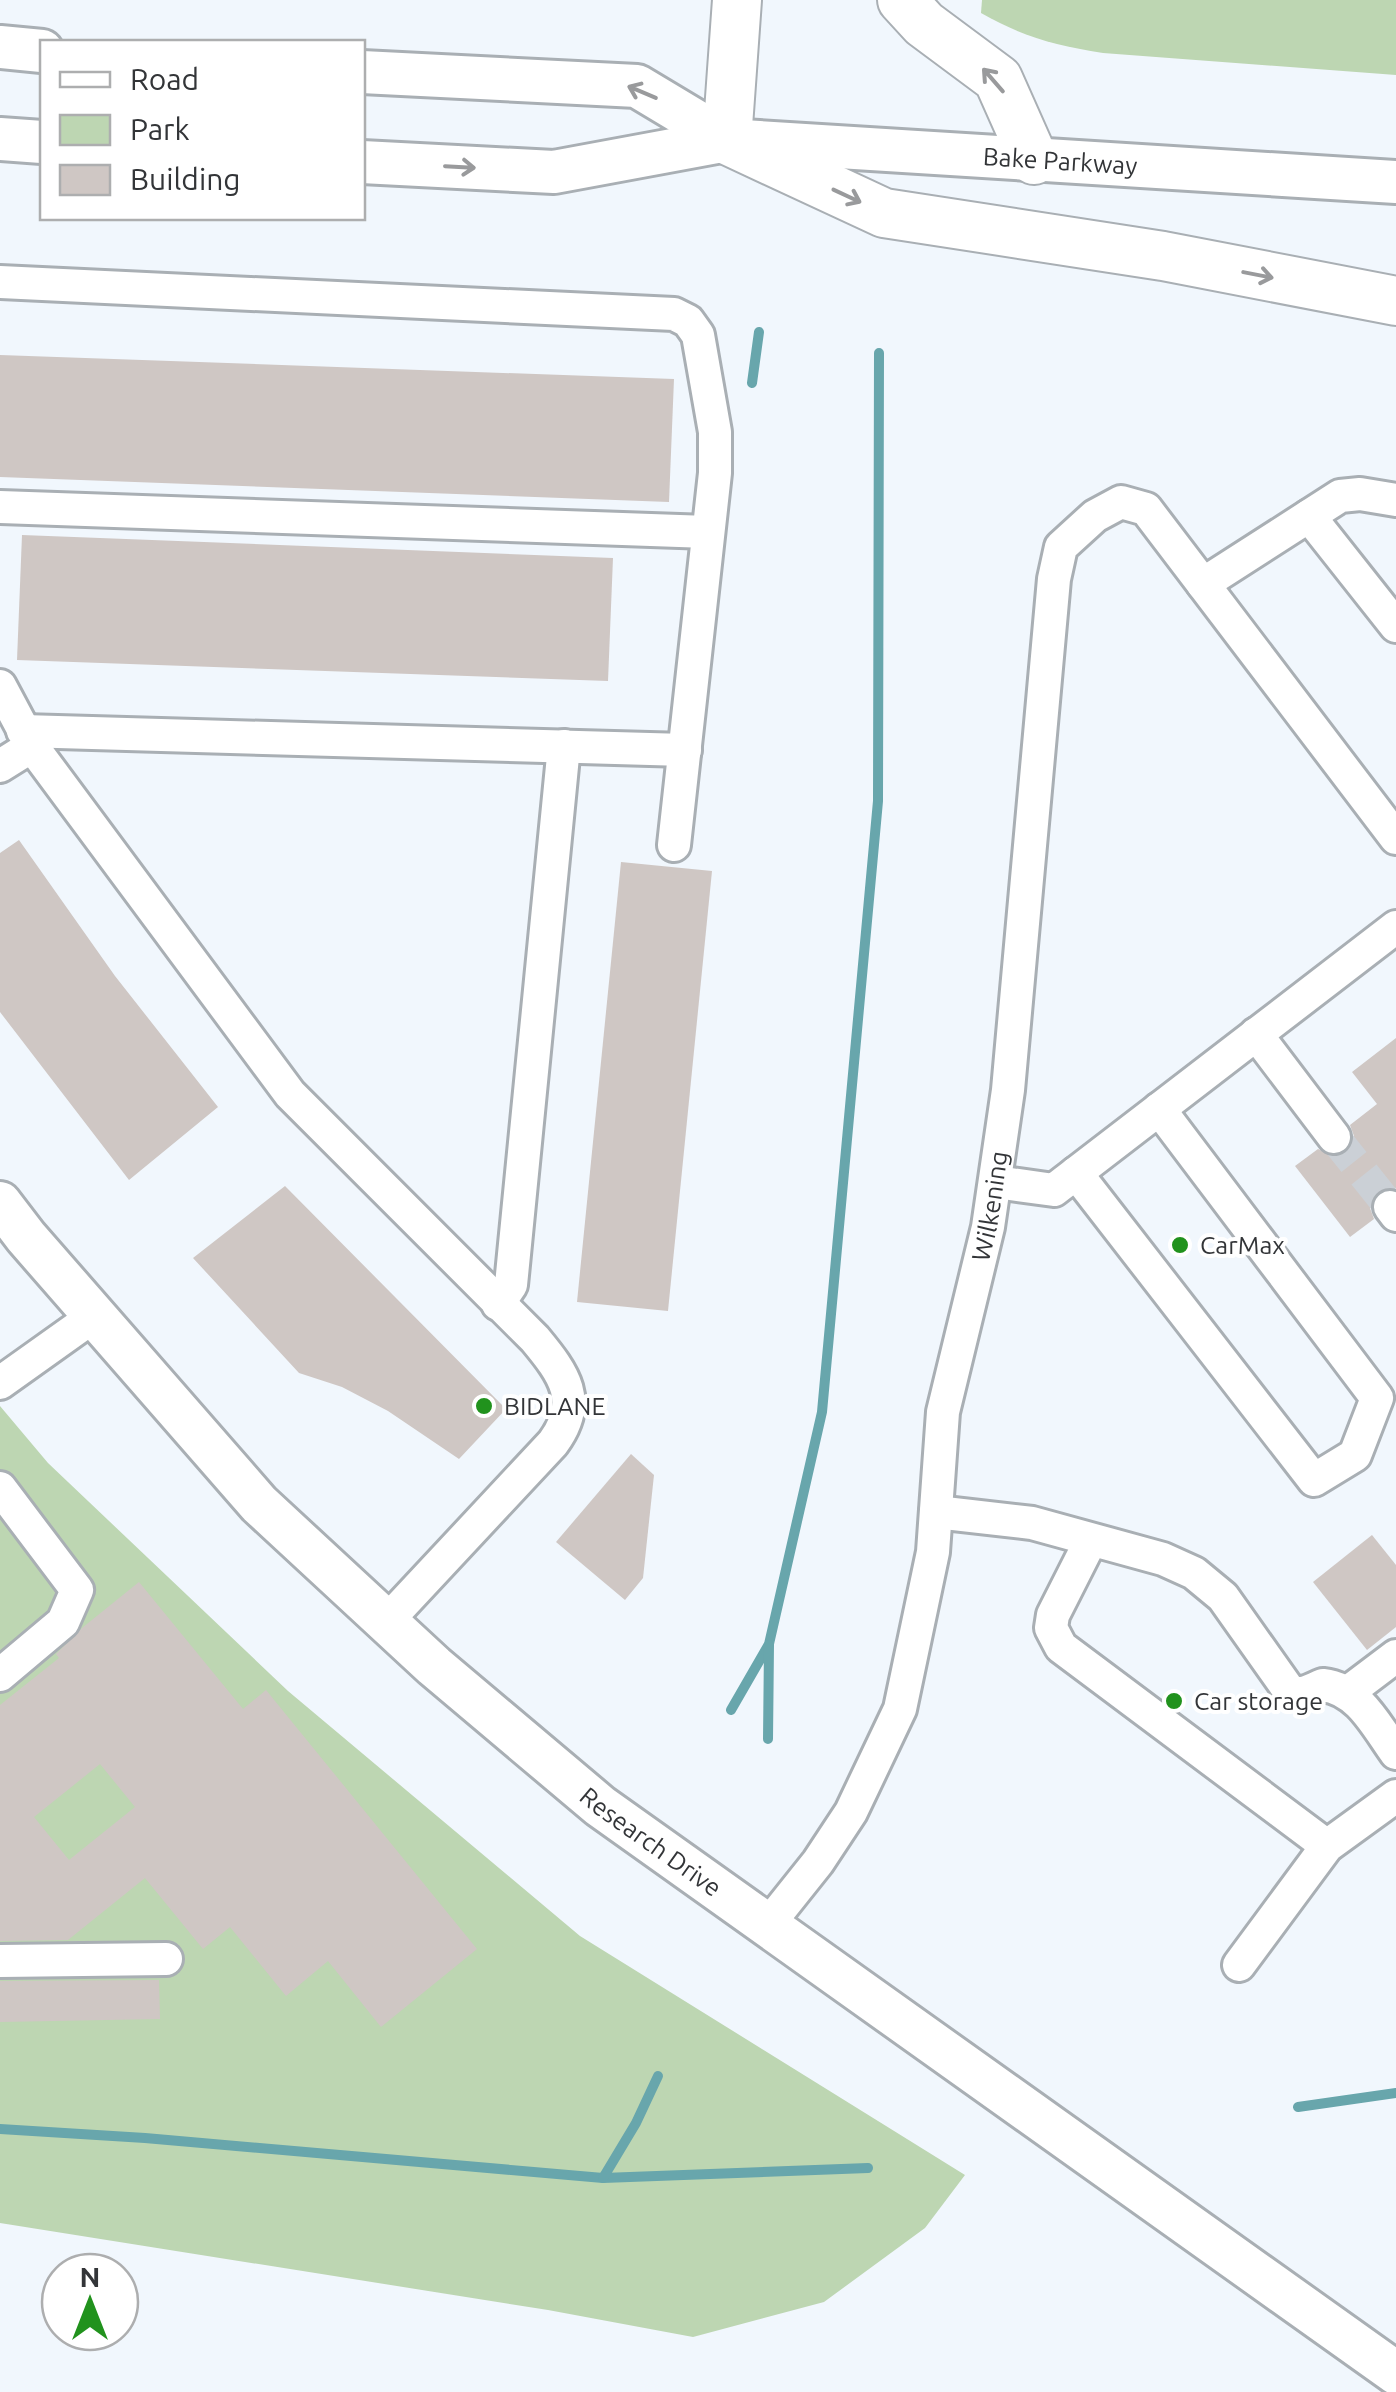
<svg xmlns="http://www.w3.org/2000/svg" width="1396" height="2392" font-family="Ubuntu,sans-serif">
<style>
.green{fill:#bdd6b2}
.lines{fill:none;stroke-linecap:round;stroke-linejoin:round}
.stream{stroke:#68a6ac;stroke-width:10}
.building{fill:#cfc7c4;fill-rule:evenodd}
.minor-tunnel{stroke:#cbd0d6;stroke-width:32;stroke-dasharray:32 16;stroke-linecap:butt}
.minor-casing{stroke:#a9afb4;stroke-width:38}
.major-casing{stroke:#a9afb4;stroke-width:48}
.highway-casing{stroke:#a9afb4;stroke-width:52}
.minor{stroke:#fff;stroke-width:32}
.major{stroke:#fff;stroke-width:42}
.highway{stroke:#fff;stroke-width:48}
.oneway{stroke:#999a9c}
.poi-dot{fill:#21921d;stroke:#fff;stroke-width:4}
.labels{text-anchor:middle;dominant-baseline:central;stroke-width:8;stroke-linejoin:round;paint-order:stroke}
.street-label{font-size:25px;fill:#333538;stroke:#fff}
.poi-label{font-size:25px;fill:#333538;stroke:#fff;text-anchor:start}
</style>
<rect width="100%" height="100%" fill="#f1f7fd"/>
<g class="green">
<path d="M982 0H1396V75L1103 53C1055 45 1023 37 981 13Z"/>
<polygon points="0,1406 48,1463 288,1691 580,1936 965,2175 925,2228 824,2302 693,2337 548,2310 0,2223"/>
</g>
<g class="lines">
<g class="stream">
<polyline points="752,383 759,332"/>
<polyline points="731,1710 769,1644 822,1412 878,801 879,353"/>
<polyline points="768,1739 769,1645"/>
<polyline points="1298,2107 1396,2093"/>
<polyline points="0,2129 145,2138 603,2178 868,2168"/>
<polyline points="603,2178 636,2123 658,2076"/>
</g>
</g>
<g class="building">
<polygon points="0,355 674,379 669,502 0,477"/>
<polygon points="22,535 613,558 608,681 17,660"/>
<polygon points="19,840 115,976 218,1107 129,1180 0,1012 0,853"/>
<polygon points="621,862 712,871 668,1311 577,1302"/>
<polygon points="1396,1038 1396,1188 1387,1187 1377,1192 1370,1208 1374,1219 1350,1237 1295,1166 1318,1149 1336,1157 1347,1152 1354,1136 1350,1125 1377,1104 1352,1072"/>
<polygon points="285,1186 506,1409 459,1459 388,1411 342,1387 299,1373 193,1258"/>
<polygon points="631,1454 654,1475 643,1578 625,1600 556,1542"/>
<polygon points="1372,1535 1396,1565 1396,1627 1367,1650 1313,1582"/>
<path d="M139 1582 243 1709 266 1690 477 1949 381 2027 328 1961 286 1996 230 1927 203 1949 145 1878 68 1940 0 1941V1705L59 1658 56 1654 82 1628ZM100 1764 135 1807 69 1860 34 1817Z"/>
<polygon points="159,1980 160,2019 0,2022 0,1981"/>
</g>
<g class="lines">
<polyline class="minor-tunnel" points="1334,1137 1390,1207"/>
<defs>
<g id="minor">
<polyline points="0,282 674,314 688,321 698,335 715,432 715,473 674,845"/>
<polyline points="0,507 708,532"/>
<polyline points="1309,516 1396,626"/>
<polyline points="1203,584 1340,496 1360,494 1396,500"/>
<path d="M0 686 32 746 290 1094 535 1339C564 1374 584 1401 553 1443L385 1623"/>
<polyline points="23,731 685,750"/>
<polyline points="0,766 32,746"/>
<polyline points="1256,1034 1334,1137"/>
<polyline points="1076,1173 1314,1480 1355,1455 1377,1398 1159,1109"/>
<polyline points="996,1182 1054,1190 1396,927"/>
<polyline points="1390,1207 1396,1215"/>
<polyline points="498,1304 511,1285 564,746"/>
<polyline points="0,1383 94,1316"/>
<polyline points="0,1488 77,1590 63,1622 0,1675"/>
<path d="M936 1512 1032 1523 1163 1559 1194 1573 1223 1597 1288 1689C1301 1698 1310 1690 1323 1685 1359 1689 1377 1727 1396 1753"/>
<polyline points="1091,1540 1053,1615 1051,1628 1061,1647 1327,1846"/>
<polyline points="1347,1693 1396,1656"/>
<path id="s1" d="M767 1926 818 1862 851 1812 900 1709 933 1552 943 1412 988 1227 1008 1090 1054 579 1061 547 1095 516 1121 502 1146 509 1396 838"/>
<polyline points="0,1961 166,1959"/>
<polyline points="1239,1965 1327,1846 1396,1796"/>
</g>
<g id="major">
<polyline points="0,47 42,51"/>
<polyline points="362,72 637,86 727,140"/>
<polyline points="0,139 42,142"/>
<path id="s2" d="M362 162 554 172 727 140 1396 182"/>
<path id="s3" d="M0 1203 26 1237 259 1504 434 1666 600 1806 1396 2373"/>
</g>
<g id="highway">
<polyline points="737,0 727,140 884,213 1163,256 1396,301"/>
<polyline points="902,0 924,24 998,79 1034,160"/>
</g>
</defs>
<use href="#minor" class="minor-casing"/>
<use href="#major" class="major-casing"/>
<use href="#highway" class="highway-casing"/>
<use href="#minor" class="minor"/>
<use href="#major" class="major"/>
<use href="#highway" class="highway"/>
</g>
<defs><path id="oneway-shaft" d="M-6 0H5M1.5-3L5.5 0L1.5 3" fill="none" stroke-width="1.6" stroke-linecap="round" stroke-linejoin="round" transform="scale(2.5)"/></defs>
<g class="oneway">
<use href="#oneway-shaft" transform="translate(993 80) rotate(-131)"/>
<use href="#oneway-shaft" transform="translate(642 92) rotate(-157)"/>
<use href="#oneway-shaft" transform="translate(460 167) rotate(3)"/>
<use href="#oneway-shaft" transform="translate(847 196) rotate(25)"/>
<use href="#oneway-shaft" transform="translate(1258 275) rotate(11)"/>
</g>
<g class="poi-dot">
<circle cx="1180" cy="1245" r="10"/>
<circle cx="484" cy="1406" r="10"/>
<circle cx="1174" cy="1701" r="10"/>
</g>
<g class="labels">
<g class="street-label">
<text stroke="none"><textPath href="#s2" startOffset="702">Bake Parkway</textPath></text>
<text stroke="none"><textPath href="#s1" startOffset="768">Wilkening</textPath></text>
<text stroke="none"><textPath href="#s3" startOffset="915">Research Drive</textPath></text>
</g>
<g class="poi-label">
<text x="1200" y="1245">CarMax</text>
<text x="504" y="1406">BIDLANE</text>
<text x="1194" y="1701">Car storage</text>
</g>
</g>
<rect x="40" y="40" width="325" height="180" fill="#ffffff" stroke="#adaeaf" stroke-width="2.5"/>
<rect x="60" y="72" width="50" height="15" fill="#ffffff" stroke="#adaeaf" stroke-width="2.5"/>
<text x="130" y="90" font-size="30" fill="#333538">Road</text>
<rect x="60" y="115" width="50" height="30" fill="#bdd6b2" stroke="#adaeaf" stroke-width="2.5"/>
<text x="130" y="140" font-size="30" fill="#333538">Park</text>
<rect x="60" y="165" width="50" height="30" fill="#cfc7c4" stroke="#adaeaf" stroke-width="2.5"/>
<text x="130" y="190" font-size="30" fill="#333538">Building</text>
<g transform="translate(90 2302)"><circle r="48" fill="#ffffff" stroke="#adaeaf" stroke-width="2.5"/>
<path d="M0-8L18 38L0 25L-18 38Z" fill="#21921d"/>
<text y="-15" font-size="28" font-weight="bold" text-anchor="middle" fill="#333538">N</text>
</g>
</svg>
